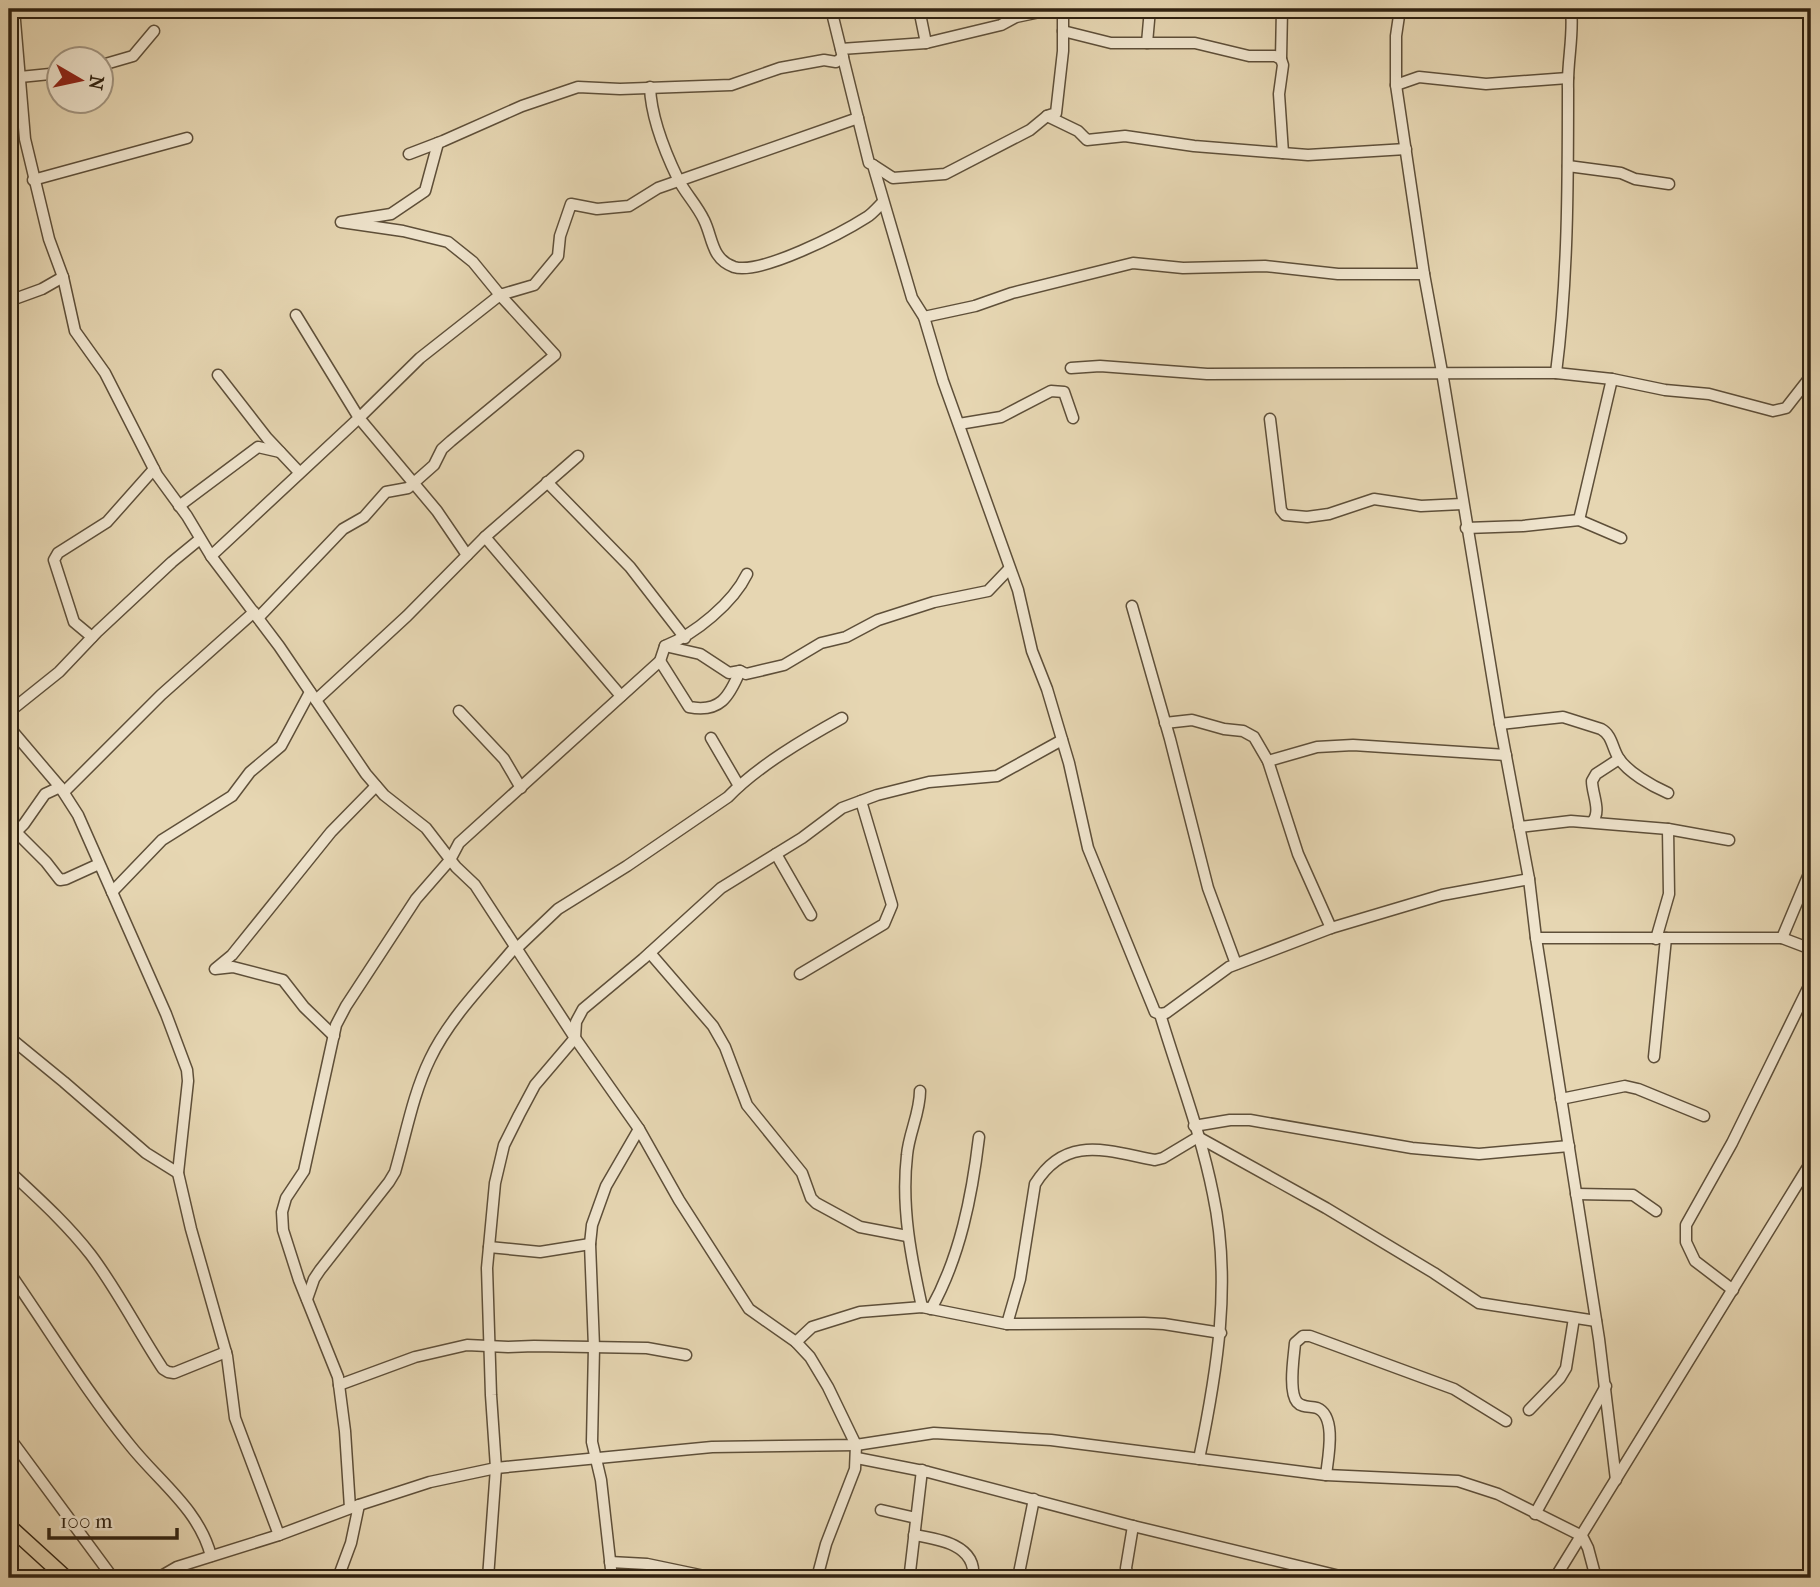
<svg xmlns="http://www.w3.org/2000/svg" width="1820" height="1587" font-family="'IM FELL French Canon',serif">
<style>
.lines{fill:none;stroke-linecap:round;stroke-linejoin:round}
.minor-casing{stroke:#5e4f39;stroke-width:13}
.major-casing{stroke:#302211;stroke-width:17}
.minor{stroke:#efe4cd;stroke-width:10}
.major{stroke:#e6d6b2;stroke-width:14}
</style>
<rect width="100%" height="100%" fill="#e6d6b2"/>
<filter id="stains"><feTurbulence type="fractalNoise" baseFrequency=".00286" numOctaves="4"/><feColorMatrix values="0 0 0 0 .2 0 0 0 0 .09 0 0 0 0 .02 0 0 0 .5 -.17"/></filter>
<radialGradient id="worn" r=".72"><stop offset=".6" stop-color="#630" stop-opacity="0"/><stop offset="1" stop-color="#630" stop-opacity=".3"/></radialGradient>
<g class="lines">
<defs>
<g id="minor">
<polyline points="14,9 25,139 49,239 63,277 75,331 105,373 157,475 187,516 211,556 279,646 366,774 384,795 426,828 456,867 475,885 575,1038 639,1129 679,1200 749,1309 796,1342 810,1357 828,1387 856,1445 855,1469 826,1544 817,1578"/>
<polyline points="831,9 869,163 873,165 912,298 924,317 943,381 1018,590 1032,651 1047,689 1069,763 1088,848 1155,1012 1160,1014 1166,1013 1229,967 1331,928 1442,895 1529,879"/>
<polyline points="919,9 926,43"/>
<polyline points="1282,9 1281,59 1283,65 1279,94 1283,153"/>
<polyline points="1400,9 1396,36 1396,85 1424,274 1442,372 1500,724 1529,879 1536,938 1599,1339 1616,1480"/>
<polyline points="1063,31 1111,43 1195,43 1249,56 1275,56 1281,59"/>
<polyline points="1147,43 1150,9"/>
<polyline points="841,49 926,43 1001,25 1016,17 1054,9"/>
<polyline points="102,65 133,56 154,31"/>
<polyline points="1396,85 1419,77 1486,84 1568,78"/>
<path d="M650 87C651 118 665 152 678 179 685 193 697 205 704 220 713 238 711 259 734 267 761 275 842 233 867 217 872 214 878 207 882 203"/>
<polyline points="9,89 20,77 60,73"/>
<polyline points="1047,116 1078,131 1087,140 1125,136 1194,146 1308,155 1406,149"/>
<polyline points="438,143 425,191 391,214 341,222 403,231 448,242 473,262 500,295 534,285 558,256 560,236 571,204 597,209 629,206 658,188 858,118"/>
<polyline points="409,154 443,141 522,106 578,87 620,89 731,85 780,68 824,60 836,62 843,57"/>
<polyline points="873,165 893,178 945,174 1030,130 1047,116 1056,113 1063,51 1063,9"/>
<polyline points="1568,166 1621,173 1635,179 1669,184"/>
<polyline points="33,180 187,138"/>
<polyline points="9,301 42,289 63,277"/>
<polyline points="924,317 975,306 1012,293 1133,263 1183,268 1265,266 1338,274 1424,274"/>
<polyline points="1071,368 1100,366 1207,374 1556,373 1612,379 1665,390 1709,394 1773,411 1786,408 1811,376"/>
<path d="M1556 373C1568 279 1568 184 1568 89 1567 62 1574 35 1571 9"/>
<polyline points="218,375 267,438 299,472"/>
<polyline points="1270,419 1281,510 1285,515 1307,517 1329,514 1374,499 1421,506 1462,504"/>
<polyline points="959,424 1001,417 1051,391 1064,392 1073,418"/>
<polyline points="547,482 630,567 685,638"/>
<polyline points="179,506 258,447 280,452"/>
<polyline points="1579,520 1612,379"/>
<polyline points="1466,528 1523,526 1579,520 1621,538"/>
<polyline points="485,537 621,696"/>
<polyline points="211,556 359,418 296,315"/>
<polyline points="1132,606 1170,739 1208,888 1236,964"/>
<polyline points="258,618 343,529 364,517 386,492 408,488 434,465 442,449 451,441 555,355 500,295 420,358 359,418 437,511 467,555"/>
<polyline points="92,637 74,622 54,560 58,553 107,522 154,469"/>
<polyline points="665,646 700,654 729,673 740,671 746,674 784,665 821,643 846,637 878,620 934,602 988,591 1009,569"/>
<path d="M660 661 689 707C720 713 729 697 740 671"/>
<polyline points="316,700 407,616 485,537 578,456"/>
<polyline points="459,711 504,759 521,788"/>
<polyline points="9,712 59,672 97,632 172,562 200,539"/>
<polyline points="1165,723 1192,720 1224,729 1243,731 1254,737 1268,761 1298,854 1331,928"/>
<path d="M1500 724 1563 717 1601 729C1612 735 1612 747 1618 757 1627 772 1652 786 1668 793"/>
<polyline points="9,727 60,787 78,815 166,1014 187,1070 188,1081 178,1173 191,1229 227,1356 235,1418 279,1535"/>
<polyline points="711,738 739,786"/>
<polyline points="1268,761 1317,747 1353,745 1506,755"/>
<polyline points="64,792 161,695 254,612"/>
<path d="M1592 822C1602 812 1592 794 1592 781L1596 774 1619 759"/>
<polyline points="1519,827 1571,821 1668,829 1729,840"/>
<polyline points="16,832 46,862 60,880 66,879 99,864"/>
<polyline points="9,839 24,824 45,794 60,787"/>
<polyline points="776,854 811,915"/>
<polyline points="112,892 162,840 232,796 250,772 281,746 310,692"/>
<polyline points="1536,938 1782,938 1811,949"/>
<polyline points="1782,938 1811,869"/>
<polyline points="1656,939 1669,894 1668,829"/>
<path d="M516 949 558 909 627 866 728 797C758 766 804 739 842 718"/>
<polyline points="650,953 713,1026 725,1047 747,1105 802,1173 811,1198 816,1203 860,1227 907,1236"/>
<polyline points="800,974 884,924 892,905 861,801"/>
<path d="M1160 1014C1178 1074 1201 1133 1213 1194 1232 1282 1217 1372 1199 1459"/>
<polyline points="334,1036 304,1007 283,980 233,967 215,969 232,955 331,832 376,786"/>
<polyline points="9,1037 64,1082 146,1153 178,1173"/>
<polyline points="1654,1057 1666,938"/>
<path d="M920 1091C920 1113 909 1133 907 1155 901 1207 911 1257 922 1307"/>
<polyline points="1561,1099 1625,1086 1638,1089 1704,1116"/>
<polyline points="1194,1126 1230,1120 1250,1120 1412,1148 1479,1154 1569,1146"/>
<path d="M9 1171C38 1198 67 1224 91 1255 118 1291 138 1331 163 1369L168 1372 174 1373 226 1352"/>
<polyline points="1576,1194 1633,1195 1656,1211"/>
<polyline points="489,1247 540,1252 590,1244"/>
<path d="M9 1272C49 1329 85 1390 129 1444 158 1481 199 1509 211 1556"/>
<polyline points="1733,1290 1695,1261 1686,1242 1686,1225 1732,1143 1811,982"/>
<path d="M307 1299 314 1279 320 1270 389 1182 395 1172C406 1134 413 1094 430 1059 450 1017 486 982 515 947"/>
<path d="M931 1309C960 1257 972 1196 979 1137"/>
<path d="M1007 1324 1020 1279 1035 1184C1066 1134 1107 1151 1155 1160L1163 1158 1198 1137 1326 1208 1434 1273 1479 1303 1596 1321"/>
<polyline points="796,1342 812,1327 860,1312 922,1307 1007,1324 1144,1323 1164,1324 1221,1333"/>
<polyline points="339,1385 415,1357 467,1345 508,1347 534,1346 647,1348 686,1355"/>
<polyline points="1529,1410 1560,1378 1566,1368 1574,1318"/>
<polyline points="9,1437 113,1578"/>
<polyline points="857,1458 928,1472 1133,1526 1348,1578"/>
<path d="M1326 1475C1328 1458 1337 1416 1317 1408 1310 1406 1302 1408 1297 1402 1288 1391 1294 1356 1295 1343L1303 1336H1310L1454 1389 1506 1421"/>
<path d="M350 1508 345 1431 338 1377 299 1280 283 1230 282 1212 286 1198 304 1171 336 1025 346 1006 416 899 450 860 459 843 660 661 665 646C695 634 733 603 747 574"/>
<polyline points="881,1510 916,1518"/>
<polyline points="1535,1514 1606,1386"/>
<path d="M914 1535C939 1539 977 1545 973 1578"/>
<polyline points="610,1562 647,1564 714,1578"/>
<polyline points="910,1572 922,1470"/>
<polyline points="158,1578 177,1567 279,1535 359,1505 430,1482 496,1468 712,1447 856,1445 934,1433 1051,1440 1326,1475 1458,1481 1498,1494 1582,1536 1588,1548 1596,1578"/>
<polyline points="338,1578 351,1543 359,1505"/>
<polyline points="488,1578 496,1468 491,1395 487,1268 495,1183 504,1145 519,1115 535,1085 575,1038 576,1022 583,1009 643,959 721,888 802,838 842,808 877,795 929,782 997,776 1062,740"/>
<polyline points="612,1578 601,1480 592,1442 594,1347 590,1244 592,1225 606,1186 639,1129"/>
<polyline points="1018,1578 1034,1499"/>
<polyline points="1128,1578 1126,1568 1133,1526"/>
<polyline points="1555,1578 1811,1162"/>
</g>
<polyline id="major" points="9,1526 66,1578"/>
</defs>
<use href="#minor" class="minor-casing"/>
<use href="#major" class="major-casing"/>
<use href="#minor" class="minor"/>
<use href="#major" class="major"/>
</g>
<rect width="1820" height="1587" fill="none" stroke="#e6d6b2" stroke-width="35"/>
<rect x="10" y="10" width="1799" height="1566" fill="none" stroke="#302211" stroke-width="3.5"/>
<rect x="18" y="18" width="1785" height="1552" fill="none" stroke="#302211" stroke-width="2"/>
<g transform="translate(80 80) rotate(99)"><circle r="33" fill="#efe4cd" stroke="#a39682" stroke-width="2"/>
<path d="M0-5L12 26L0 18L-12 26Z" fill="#8f2418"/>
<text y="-10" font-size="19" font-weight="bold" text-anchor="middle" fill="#302211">N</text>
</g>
<path d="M49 1528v10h128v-10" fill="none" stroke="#302211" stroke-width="3.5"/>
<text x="60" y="1528" font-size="21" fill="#302211" stroke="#efe4cd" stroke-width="5" paint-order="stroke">100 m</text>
<rect width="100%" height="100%" filter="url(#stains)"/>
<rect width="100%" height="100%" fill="url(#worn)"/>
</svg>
